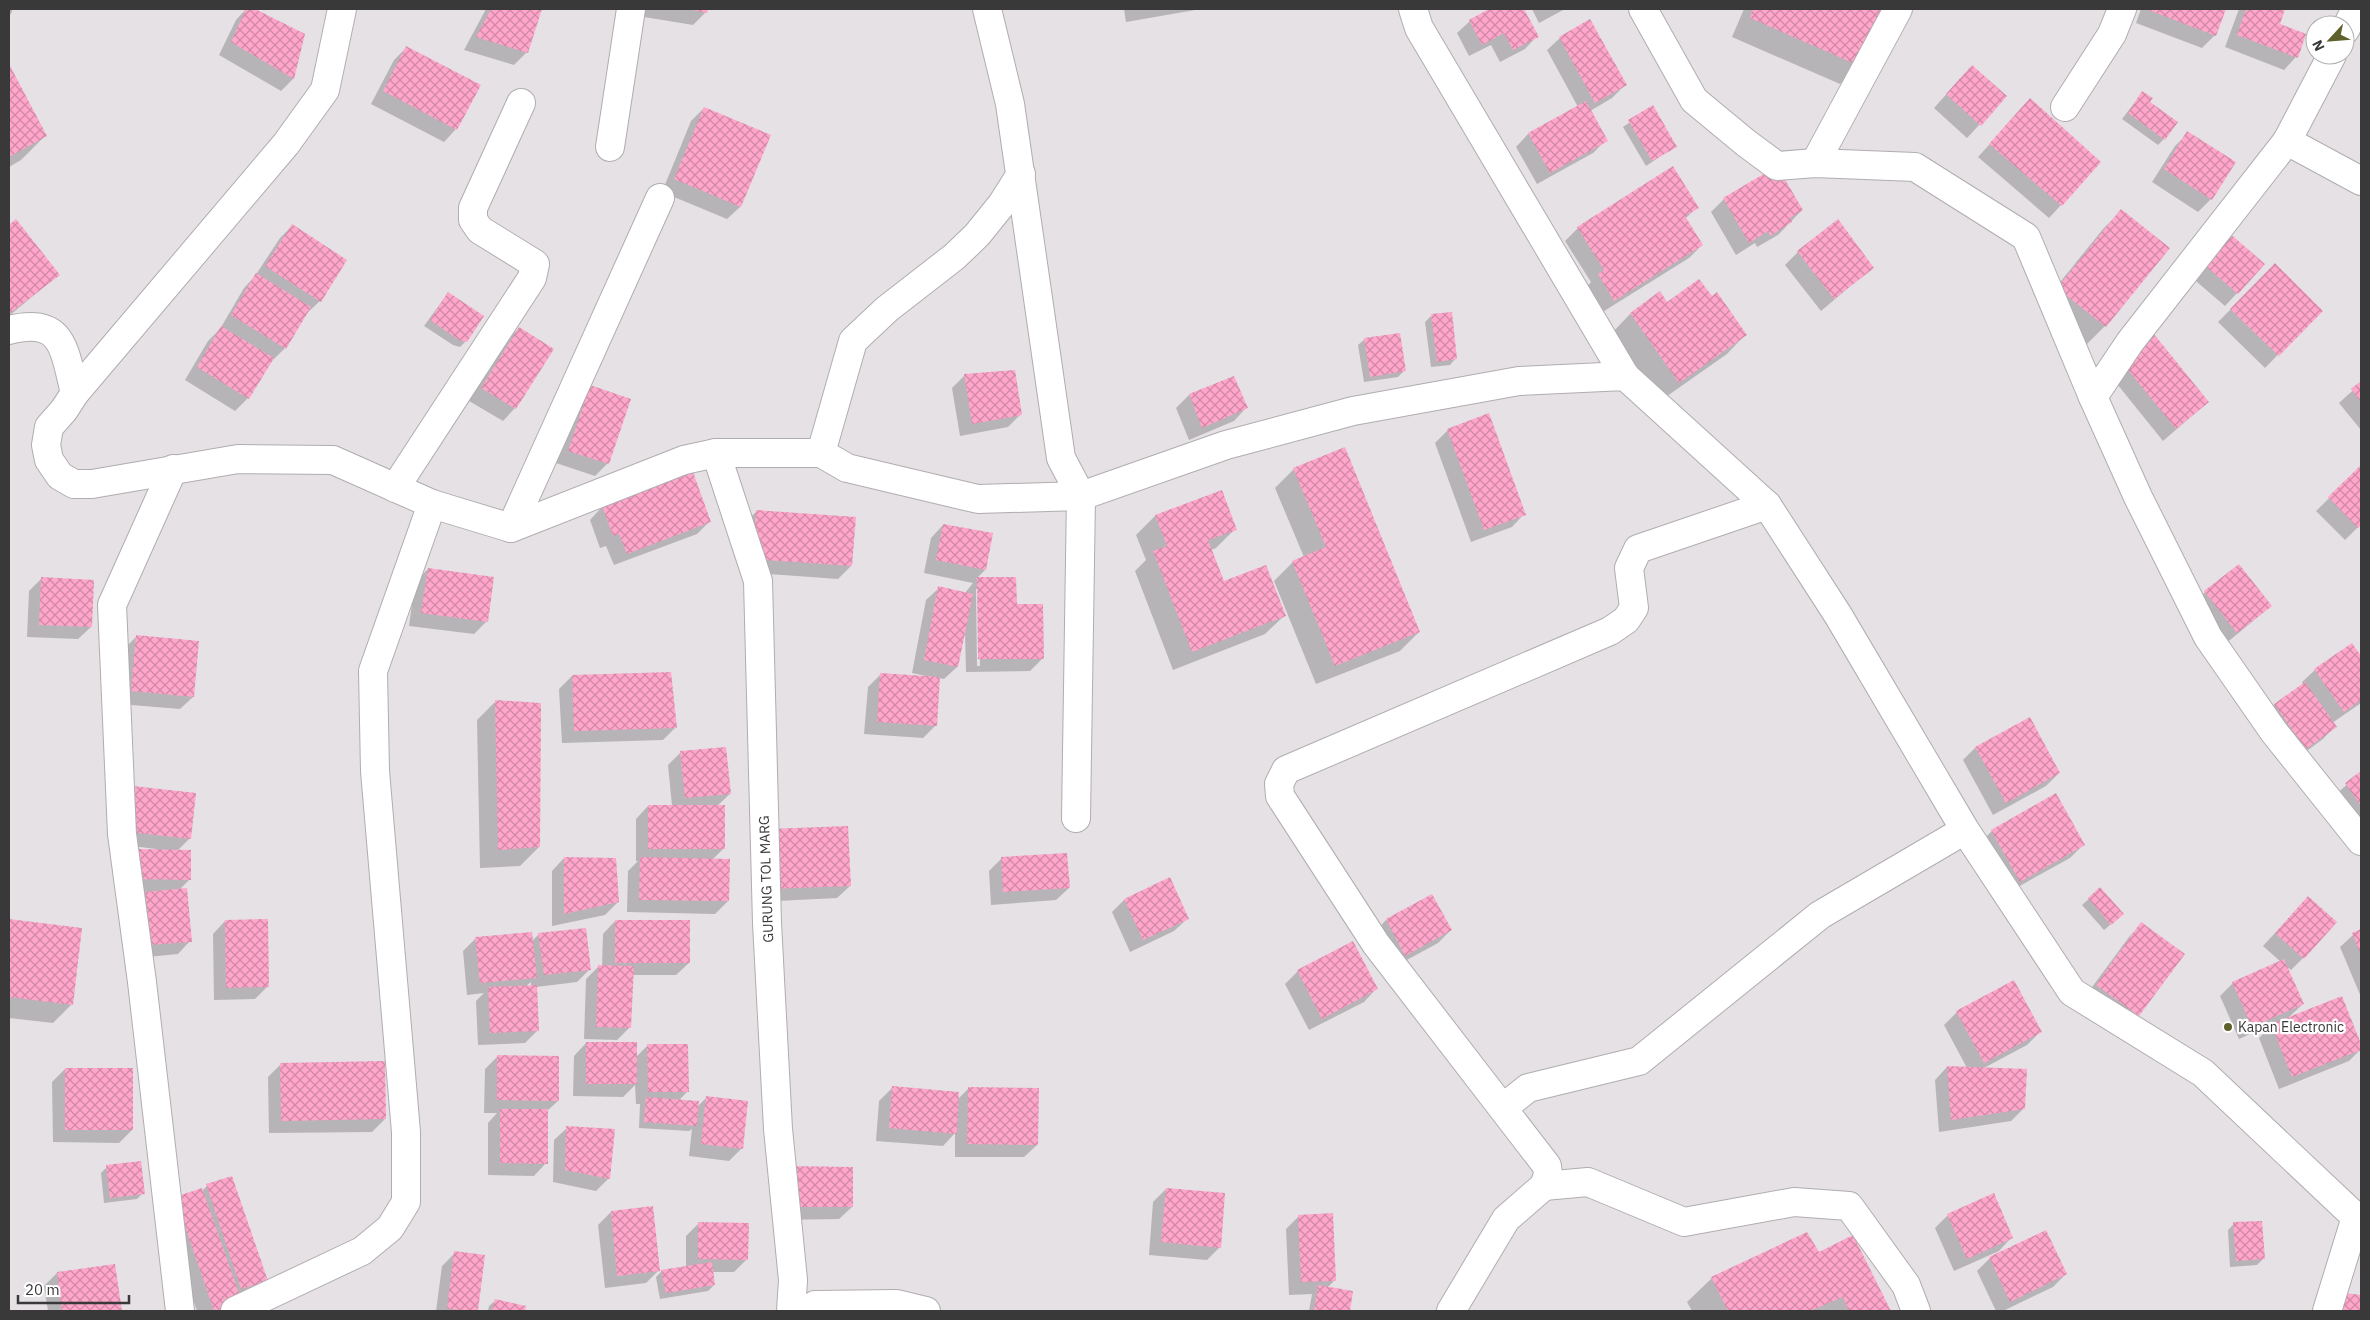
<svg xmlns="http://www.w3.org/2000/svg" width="2370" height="1320" font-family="'IBM Plex Sans',sans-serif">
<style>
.shadow{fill:#0003;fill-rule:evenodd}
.building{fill:url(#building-cross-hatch)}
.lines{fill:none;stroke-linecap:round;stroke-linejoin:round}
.street-casing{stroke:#b0adb0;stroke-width:30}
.secondary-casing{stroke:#b0adb0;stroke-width:30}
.street{stroke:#fff;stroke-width:28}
.secondary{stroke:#fff;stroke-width:28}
.poi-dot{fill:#60602d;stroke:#fff;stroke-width:2}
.labels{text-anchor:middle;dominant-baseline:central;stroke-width:4.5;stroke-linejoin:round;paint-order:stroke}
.street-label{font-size:14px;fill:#3a393a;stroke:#fff}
.poi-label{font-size:14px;fill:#3a393a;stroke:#fff;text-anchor:start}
</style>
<defs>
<pattern id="building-cross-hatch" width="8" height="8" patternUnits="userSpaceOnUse" patternTransform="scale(1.25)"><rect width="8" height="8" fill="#ffa6ca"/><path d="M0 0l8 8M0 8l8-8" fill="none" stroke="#cf88a5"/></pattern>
</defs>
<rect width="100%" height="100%" fill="#e5e1e5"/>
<g class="shadow">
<polygon points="9,9 12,9 12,12 9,16"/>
<polygon points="246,9 252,9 303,35 293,79 281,91 219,55 236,20"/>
<polygon points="486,9 541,9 527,52 514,65 464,50"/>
<polygon points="633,9 706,9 706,12 693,25 632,15"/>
<polygon points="1124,9 1201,9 1126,22"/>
<polygon points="1492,9 1523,9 1537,36 1525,49 1500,62 1491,45 1469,56 1457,33 1470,21"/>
<polygon points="1532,9 1565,9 1539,23"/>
<polygon points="1744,9 1874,9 1882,12 1859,65 1840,84 1732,37"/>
<polygon points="2141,9 2225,9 2215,35 2202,48 2136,23"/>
<polygon points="2239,9 2284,9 2278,25 2296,57 2284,70 2225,47"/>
<polygon points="1560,38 1625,85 1612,98 1590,111 1606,140 1593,153 1537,184 1516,147 1528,134 1578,107 1547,50"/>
<polygon points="406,48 456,129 444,142 371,104 394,60"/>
<polygon points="9,67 46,135 21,160 9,167"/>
<polygon points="1960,79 2006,96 1967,138 1934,108"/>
<polygon points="2142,93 2164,139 2158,145 2122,119"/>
<polygon points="1652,107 1676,146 1646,166 1623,127"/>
<polygon points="704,108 769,136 740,207 727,219 662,192 691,121"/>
<polygon points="2018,113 2061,205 2049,218 1978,157"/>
<polygon points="2188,133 2211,199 2198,212 2152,182 2175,146"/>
<polygon points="1672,168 1697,207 1685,219 1702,245 1689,258 1601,313 1586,288 1591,282 1565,241 1578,228"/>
<polygon points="1724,199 1802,210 1778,235 1757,247 1755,243 1736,255 1711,212"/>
<polygon points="2122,210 2168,249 2105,326 2086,345 2040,307 2103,229"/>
<polygon points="16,221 58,275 9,316 9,227"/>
<polygon points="1837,221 1873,267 1821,311 1785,265 1798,252"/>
<polygon points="292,226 346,260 320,301 306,314 285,348 272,361 248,398 235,411 185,380 208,341 220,329 244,288 255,276 280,238"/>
<polygon points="2215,246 2264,264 2225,306 2190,276"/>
<polygon points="2275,265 2321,311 2265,368 2218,322"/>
<polygon points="448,293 466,341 460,347 453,345 424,326"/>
<polygon points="1660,293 1667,303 1745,335 1727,354 1660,401 1612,333 1630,314"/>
<polygon points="1431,316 1456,358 1450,365 1431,367 1425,322"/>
<polygon points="519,328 515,408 503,421 469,401 506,341"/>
<polygon points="1365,339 1404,371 1398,377 1364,382 1358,345"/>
<polygon points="2121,361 2208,402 2163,441 2109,374"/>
<polygon points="965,375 1021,414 1008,427 960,436 952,388"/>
<polygon points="1233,377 1246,408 1234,421 1189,440 1176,408 1189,395"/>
<polygon points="2361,383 2361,430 2339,403"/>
<polygon points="590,386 608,463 595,476 556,463 578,399"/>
<polygon points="1448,430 1524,514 1512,527 1471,542 1435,443"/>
<polygon points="2361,467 2361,524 2345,540 2316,511"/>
<polygon points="1294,469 1419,632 1400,651 1316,684 1274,581 1293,562 1304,557 1275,488"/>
<polygon points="692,474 710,521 697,534 614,565 606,546 600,548 590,520 602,507"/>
<polygon points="1221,491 1235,529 1216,548 1211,550 1223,583 1284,616 1265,634 1173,670 1135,571 1146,560 1136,535 1155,516"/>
<polygon points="756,512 851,566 838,579 741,572 743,524"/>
<path d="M943 525 985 570 976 579 1014 578 1015 605 1043 658 1030 671 966 672 965 632 957 667 944 679 939 678 935 726 923 738 864 734 868 687 881 674 926 677V676L912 673 926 600 939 588 965 593 973 583 924 573 931 538ZM976 589H978L980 666H977Z"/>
<polygon points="428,569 487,621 474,634 409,626 415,582"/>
<polygon points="42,578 91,627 78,639 27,637 29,591"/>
<polygon points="2205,592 2271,606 2224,645 2192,605"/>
<polygon points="137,636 193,697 180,709 119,704 124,649"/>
<polygon points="2352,644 2361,658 2361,703 2332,723 2335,726 2323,739 2293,761 2262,718 2274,705 2303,684 2302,682 2315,670"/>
<polygon points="572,676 676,727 663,740 562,743 559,689"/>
<polygon points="496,701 539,847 520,866 480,868 477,720"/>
<polygon points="2030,718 2059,773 2046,786 1993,815 1963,760 1975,748"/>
<polygon points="681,752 730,794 717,806 724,848 712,860 728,901 715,914 627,912 628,871 638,861 636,861 636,819 648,806 672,806 668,765"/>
<polygon points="2361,772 2361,835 2333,797"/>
<polygon points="195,794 190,838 177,851 189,880 179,890 190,941 178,954 137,958 132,906 146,892 122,892 156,849 116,844"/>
<polygon points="1992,831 2083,845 2070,858 2007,893 1979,844"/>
<polygon points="757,843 850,886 837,898 759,902"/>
<polygon points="564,858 618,902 605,915 552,926 552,871"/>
<polygon points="1002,858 1069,888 1056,900 991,905 989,871"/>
<polygon points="2100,889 2116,920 2104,930 2082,905"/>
<polygon points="1432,896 1451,930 1438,943 1392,968 1374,933 1386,920"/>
<polygon points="2308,897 2303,958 2291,970 2286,966 2303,1004 2287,1019 2342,997 2361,1049 2349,1061 2279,1089 2259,1038 2273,1024 2239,1039 2220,996 2233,983 2281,962 2263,946"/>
<polygon points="1124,900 1187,919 1174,931 1130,952 1112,912"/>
<polygon points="9,920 81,929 72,1004 53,1023 9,1018"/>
<polygon points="225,921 268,986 255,999 214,1000 213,934"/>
<polygon points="615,921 689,963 676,975 632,975 630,1027 617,1040 584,1039 586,979 598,967 602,967 603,934"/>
<polygon points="2142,924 2183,955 2138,1016 2126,1028 2084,998 2129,937"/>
<polygon points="2361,931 2361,997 2340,947 2353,935"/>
<path d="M539 934 590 969 577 982 536 987 538 1030 525 1043 478 1045 476 1001 484 993 467 995 463 951 476 938 532 941ZM531 982V987H525Z"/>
<polygon points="1298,971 1376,989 1364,1002 1309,1030 1285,984"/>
<polygon points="1957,1012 2040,1032 2027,1045 1982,1069 2024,1108 2011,1121 1939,1132 1935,1080 1947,1067 1967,1068 1944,1025"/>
<polygon points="586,1043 636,1057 648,1045 688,1091 678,1101 697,1107 707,1097 741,1149 729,1161 689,1156 692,1129 689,1131 639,1128 640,1104 636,1104 635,1085 623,1097 573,1096 574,1056"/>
<polygon points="498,1056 558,1101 547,1111 546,1163 534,1176 488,1175 488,1123 497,1113 484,1113 485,1069"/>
<polygon points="281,1064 385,1119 372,1132 269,1133 268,1077"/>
<polygon points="65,1069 132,1130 119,1143 53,1142 52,1082"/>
<polygon points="892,1088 958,1099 968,1089 1037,1145 1024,1157 955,1157 955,1133 943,1146 876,1141 879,1101"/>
<polygon points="567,1128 609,1178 596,1191 553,1182 554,1140"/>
<polygon points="107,1167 143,1193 137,1199 104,1203 101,1173"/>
<polygon points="789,1168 852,1207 839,1219 777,1220"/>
<polygon points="207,1186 266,1280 230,1311 197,1311 163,1211 202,1191"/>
<polygon points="1166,1189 1220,1247 1207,1260 1149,1255 1153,1202"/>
<polygon points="611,1212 658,1271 646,1283 605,1288 598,1225"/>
<polygon points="1948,1215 2011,1238 1999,1251 1954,1271 1935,1228"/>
<polygon points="1299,1216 1335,1280 1327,1288 1352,1292 1349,1311 1309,1311 1312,1294 1289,1295 1286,1229"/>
<polygon points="699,1223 747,1259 734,1272 712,1272 714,1285 708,1291 660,1299 656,1277 662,1271 686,1267 686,1236"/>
<polygon points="2234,1224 2263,1259 2257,1265 2230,1267 2228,1230"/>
<polygon points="2045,1231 2066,1274 2053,1287 2003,1311 1996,1311 1977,1271 1989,1259"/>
<polygon points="1852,1237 1889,1311 1692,1311 1687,1302 1712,1278 1818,1253"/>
<polygon points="455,1253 484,1256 477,1311 436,1311 442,1266"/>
<polygon points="114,1266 121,1311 48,1311 44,1286 57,1273"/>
<polygon points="2345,1294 2361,1296 2361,1311 2332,1311"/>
<polygon points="496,1300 524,1307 523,1311 488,1311 489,1306"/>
</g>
<g class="building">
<polygon points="246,9 255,9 305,34 294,79 231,42"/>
<polygon points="491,9 542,9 528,53 476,37"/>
<polygon points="688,9 708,9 707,13"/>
<polygon points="1489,9 1524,9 1539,37 1513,50 1504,33 1482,45 1469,20"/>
<polygon points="1753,9 1877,9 1884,12 1860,66 1750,18"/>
<polygon points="2146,9 2226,9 2216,36"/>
<polygon points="2246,9 2285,9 2280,24 2306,34 2298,58 2237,35"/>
<polygon points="1590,19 1627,85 1595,103 1559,37"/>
<polygon points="406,46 481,85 457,130 383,91"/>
<polygon points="9,64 47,136 9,157"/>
<polygon points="1972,65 2007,96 1981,126 1946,94"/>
<polygon points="2142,91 2153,98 2150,102 2178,122 2165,140 2128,113"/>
<polygon points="2030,98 2101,162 2062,206 1989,144"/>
<polygon points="1586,101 1608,141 1550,173 1528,133"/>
<polygon points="1653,105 1677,147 1652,161 1628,120"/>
<polygon points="704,107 771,135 741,207 674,179"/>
<polygon points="2187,131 2236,162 2212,200 2164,169"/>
<polygon points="1673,166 1699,208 1685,216 1703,245 1614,301 1598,274 1604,270 1577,227"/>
<polygon points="1777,166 1803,210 1790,218 1792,222 1770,236 1768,231 1749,243 1723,198"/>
<polygon points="2121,209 2170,248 2106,327 2057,288"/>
<polygon points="16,219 60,275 9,314 9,225"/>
<polygon points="1838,219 1874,268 1834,299 1797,251"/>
<polygon points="292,224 347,260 321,302 265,266"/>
<polygon points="2228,232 2265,264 2238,294 2202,263"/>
<polygon points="2275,263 2323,311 2279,356 2230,309"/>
<polygon points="256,273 311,307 286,349 231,315"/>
<polygon points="1699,279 1712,296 1717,292 1747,335 1679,383 1630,313 1660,291 1667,302"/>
<polygon points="448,292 484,316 467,342 459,340 430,320"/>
<polygon points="1452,312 1457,359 1437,362 1431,314"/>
<polygon points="221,326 274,358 249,399 197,367"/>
<polygon points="519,327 554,349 516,409 481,388"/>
<polygon points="1400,333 1406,371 1370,377 1364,338"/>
<polygon points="2153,333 2209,402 2176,429 2120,360"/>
<polygon points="1015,370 1022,415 972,424 964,374"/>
<polygon points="1234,376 1248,408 1202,428 1189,394"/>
<polygon points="2361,381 2361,402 2351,389"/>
<polygon points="590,385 631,399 609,464 568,451"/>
<polygon points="1489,413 1526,515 1484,530 1447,429"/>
<polygon points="1345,447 1420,632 1335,666 1292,561 1326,547 1293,468"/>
<polygon points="2361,465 2361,525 2358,528 2328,497"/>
<polygon points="693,472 711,522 627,554 619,534 613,536 602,506"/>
<polygon points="1222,490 1237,530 1208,540 1224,581 1266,565 1286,616 1192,652 1153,551 1167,546 1155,515"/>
<polygon points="756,510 856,517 852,566 753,559"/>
<polygon points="943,524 993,533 986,570 936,560"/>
<polygon points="2239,564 2272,606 2237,633 2204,591"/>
<polygon points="428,568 494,577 488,622 421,613"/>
<polygon points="41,577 94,580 92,627 39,625"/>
<polygon points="977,577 1016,577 1017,604 1043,604 1044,659 978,659"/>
<polygon points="938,586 973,594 958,667 924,660"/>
<polygon points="136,635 199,641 194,697 131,691"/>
<polygon points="2352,643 2361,656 2361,700 2344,712 2314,669"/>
<polygon points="671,672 677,728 574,731 572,675"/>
<polygon points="880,673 940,677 937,726 877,722"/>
<polygon points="2305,682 2337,727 2306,749 2274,704"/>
<polygon points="495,700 541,703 540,847 498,850"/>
<polygon points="2030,717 2060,773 2006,803 1975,747"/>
<polygon points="726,747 731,794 685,798 680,751"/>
<polygon points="2361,771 2361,806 2345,783"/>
<polygon points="133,786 196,793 191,839 129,832"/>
<polygon points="2056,793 2085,845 2020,882 1991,830"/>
<rect x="648" y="805" width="77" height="44"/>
<polygon points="848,826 851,886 771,889 769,829"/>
<polygon points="135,849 191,850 191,880 134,879"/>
<polygon points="1067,853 1070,888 1003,892 1001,857"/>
<polygon points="564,857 616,858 619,902 564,914"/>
<polygon points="640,857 730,859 729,901 639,900"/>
<polygon points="1170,877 1189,919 1143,940 1124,899"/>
<polygon points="2100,887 2124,914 2111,925 2088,898"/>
<polygon points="187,888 192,942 149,945 145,892"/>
<polygon points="1432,894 1452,930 1405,956 1386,919"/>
<polygon points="2308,896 2337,922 2304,959 2275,933"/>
<polygon points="9,919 82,928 73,1005 9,997"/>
<polygon points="268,919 269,987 226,988 225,920"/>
<rect x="615" y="920" width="75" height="43"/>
<polygon points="2141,922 2185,954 2139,1016 2096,985"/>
<polygon points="586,928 591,970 544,975 538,933"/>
<polygon points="2361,929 2361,955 2352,933"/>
<polygon points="532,932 537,978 480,983 475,937"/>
<polygon points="1353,941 1378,989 1322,1019 1297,970"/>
<polygon points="2284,959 2304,1004 2252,1027 2232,982"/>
<polygon points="598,965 634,966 631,1028 596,1027"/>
<polygon points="2014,980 2042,1032 1984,1063 1956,1011"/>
<polygon points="537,985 539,1031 490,1033 488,987"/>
<polygon points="2342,996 2361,1044 2361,1050 2292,1077 2271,1024"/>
<rect x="586" y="1042" width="51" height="42"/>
<polygon points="647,1044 688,1044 689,1092 648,1092"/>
<polygon points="497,1055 559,1056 559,1101 497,1100"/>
<polygon points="385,1061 386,1119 281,1121 280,1063"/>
<polygon points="1947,1066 2027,1069 2025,1109 1951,1120"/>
<rect x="65" y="1068" width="68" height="62"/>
<polygon points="892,1086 959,1092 957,1134 889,1128"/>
<polygon points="968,1087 1039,1088 1038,1145 967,1144"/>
<polygon points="706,1096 748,1101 743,1149 701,1144"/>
<polygon points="646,1097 699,1101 697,1126 644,1122"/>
<polygon points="500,1109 548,1109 548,1164 500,1163"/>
<polygon points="566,1126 615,1129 610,1179 565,1170"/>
<polygon points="141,1161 145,1194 110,1198 106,1165"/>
<polygon points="789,1166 853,1167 853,1207 789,1207"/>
<polygon points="232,1176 268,1281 241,1289 206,1184"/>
<polygon points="202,1188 242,1302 214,1311 175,1197"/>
<polygon points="1166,1188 1225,1193 1221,1248 1161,1242"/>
<polygon points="1994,1193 2013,1238 1967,1259 1947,1214"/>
<polygon points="653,1206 660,1271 617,1276 611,1211"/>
<polygon points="1333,1213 1336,1281 1301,1282 1298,1215"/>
<polygon points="2262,1221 2265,1259 2236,1261 2233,1222"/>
<polygon points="698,1222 749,1223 748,1260 698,1259"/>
<polygon points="2046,1230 2067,1274 2010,1302 1989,1257"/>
<polygon points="1807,1232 1819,1252 1853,1235 1891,1311 1849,1311 1843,1297 1810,1311 1728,1311 1711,1277"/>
<polygon points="454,1251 485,1255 478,1311 447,1309"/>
<polygon points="712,1262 715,1285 666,1293 661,1270"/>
<polygon points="115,1264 122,1311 62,1311 57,1272"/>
<polygon points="1318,1285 1353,1291 1350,1311 1314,1311"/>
<polygon points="2345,1293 2361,1295 2361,1311 2343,1311"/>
<polygon points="495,1299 526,1306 525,1311 492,1311"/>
</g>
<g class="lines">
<defs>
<g id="street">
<polyline points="987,9 1010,104 1061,458 1081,496 1076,818"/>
<polyline points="1413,9 1419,28 1625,376"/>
<polyline points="1643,9 1694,100 1746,143 1777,166 1815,163 1915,167 2026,237 2093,397 2138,497 2208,637 2274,732 2361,841"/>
<polyline points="2345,30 2356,9"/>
<polyline points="2065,107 2112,34 2122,9"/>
<polyline points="2287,141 2361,181"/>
<polyline points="610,147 631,9"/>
<polyline points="1815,163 1898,9"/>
<polyline points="75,393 286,144 325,90 342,9"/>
<polyline points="2093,397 2130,342 2287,141 2332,55"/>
<polyline points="716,453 758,581 767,923 778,1129 793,1280 791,1311"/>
<polyline points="821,453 853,341 887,309 954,257 977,235 1002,204 1021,174"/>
<polyline points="173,469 112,605 122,834 142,982 180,1311"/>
<polyline points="395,488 532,278 535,264 480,230 473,220 473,208 521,103"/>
<polyline points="511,528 660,198"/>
<polyline points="1503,1108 1528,1088 1639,1061 1820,915 1965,830"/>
<polyline points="1544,1186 1588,1182 1684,1222 1794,1202 1849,1206 1906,1285 1916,1311"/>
<polyline points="235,1311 362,1251 390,1228 406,1202 406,1132 375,771 373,671 432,504"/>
<polyline points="808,1311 815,1305 897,1304 926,1311"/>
<polyline points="1451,1311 1506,1219 1544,1186 1548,1175 1547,1166 1376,944 1280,796 1279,784 1286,770 1610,631 1626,620 1634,608 1629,568 1638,549 1767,505"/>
<polyline points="2327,1311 2356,1217"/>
</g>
<path id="secondary" d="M9 330C64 316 64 350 75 393L64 410 49 427 46 445 49 460 60 476 74 484H92L238 459 333 460 432 504 511 528 684 460 716 453H821L847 468 978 499 1081 496 1226 445 1353 411 1519 381 1625 376 1767 505 1838 615 1965 830 2072 992 2203 1073 2361 1222"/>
</defs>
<use href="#street" class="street-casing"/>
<use href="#secondary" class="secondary-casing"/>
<use href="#street" class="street"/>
<use href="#secondary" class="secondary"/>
</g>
<circle class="poi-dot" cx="2228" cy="1027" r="5"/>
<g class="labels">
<g class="street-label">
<text transform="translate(766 879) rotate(-92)">GURUNG TOL MARG</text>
</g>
<g class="poi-label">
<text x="2238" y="1027">Kapan Electronic</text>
</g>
</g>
<rect width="2370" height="1320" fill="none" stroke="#3a393a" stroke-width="20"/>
<g transform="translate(2330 40) rotate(244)"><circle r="24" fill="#ffffff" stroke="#b0b0b0"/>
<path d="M0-4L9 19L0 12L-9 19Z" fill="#60602d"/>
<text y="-8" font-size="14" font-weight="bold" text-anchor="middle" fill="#3a393a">N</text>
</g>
<path d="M18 1295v8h111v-8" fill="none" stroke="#3a393a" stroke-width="2.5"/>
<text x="25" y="1295" font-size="15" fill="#3a393a" stroke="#ffffff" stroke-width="4" paint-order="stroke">20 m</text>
</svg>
